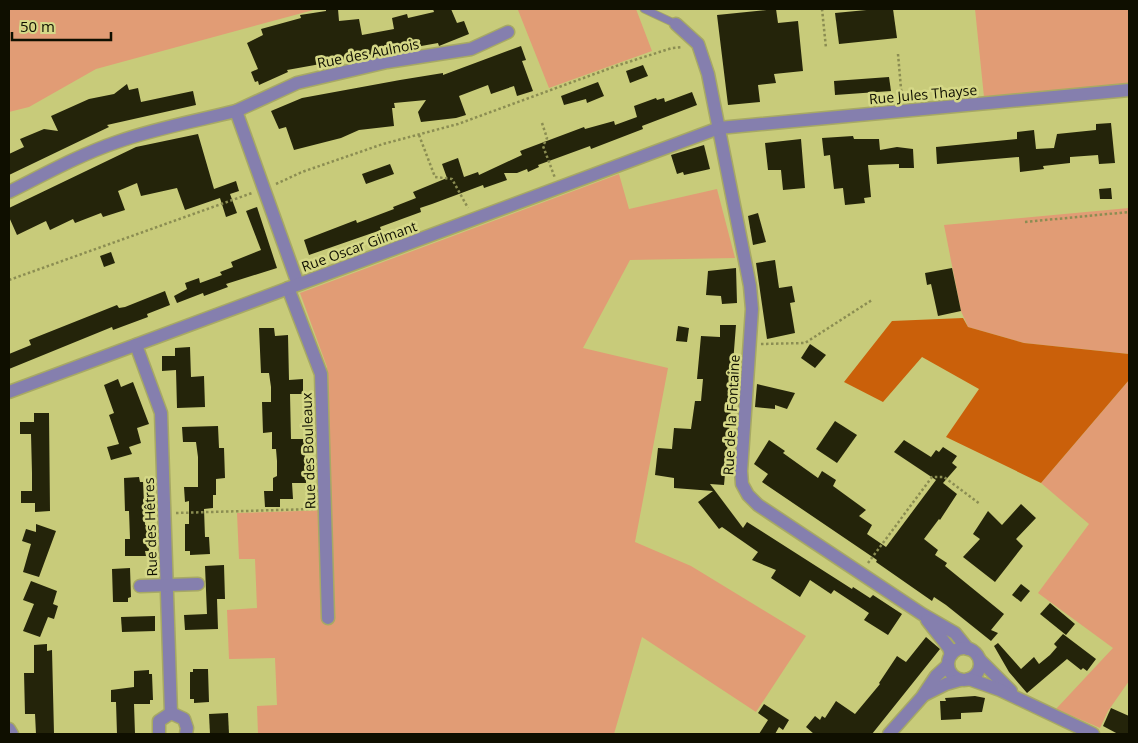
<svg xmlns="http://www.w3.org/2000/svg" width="1138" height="743" font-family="'Open Sans',sans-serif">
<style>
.green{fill:#e19c75}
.forest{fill:#ca600a}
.building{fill:#24240a}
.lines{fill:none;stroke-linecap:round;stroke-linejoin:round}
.service-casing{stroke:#a7a964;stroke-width:9}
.minor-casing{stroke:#a7a964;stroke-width:15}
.path{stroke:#8b8d52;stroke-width:2.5;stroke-dasharray:2.5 2.5;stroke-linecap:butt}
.service{stroke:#857fae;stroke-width:7}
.minor{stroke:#857fae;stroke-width:12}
.labels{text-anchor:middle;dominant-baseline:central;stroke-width:5;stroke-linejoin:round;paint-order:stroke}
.street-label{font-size:14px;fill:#0f0f00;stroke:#d5d887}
</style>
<rect width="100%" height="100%" fill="#c8cb7a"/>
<g class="green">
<polygon points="9,9 317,9 96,69 29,107 9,112"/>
<polygon points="515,9 636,9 652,51 549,88 518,10"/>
<polygon points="975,9 1129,9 1129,84 984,97"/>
<polygon points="619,174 629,209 717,189 735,258 630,260 583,348 668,368 635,542 691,566 806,636 756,712 642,637 614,734 258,734 257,706 277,705 275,658 229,659 227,610 257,608 255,559 239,559 237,513 331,510 327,367 300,293"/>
<polygon points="1129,208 1129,354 1024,343 968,327 961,311 944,225"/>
<polygon points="1129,380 1129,681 1108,711 1100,728 1056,709 1113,648 1038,593 1089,524 1041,483"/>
</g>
<polygon class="forest" points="963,318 968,327 1024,343 1129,354 1129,380 1041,483 946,437 979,389 922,357 883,402 844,382 892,321"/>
<g class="building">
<polygon points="326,9 338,9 339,21 359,19 362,35 394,29 392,18 407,14 408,18 434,12 433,9 451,9 457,23 464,21 469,34 439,46 438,43 287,70 288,72 259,85 258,81 255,82 251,72 258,69 247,43 263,35 261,29 301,18 300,15 326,11"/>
<polygon points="776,9 778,23 798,21 803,71 774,74 776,83 758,85 760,102 728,105 717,15"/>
<polygon points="877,9 893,9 897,38 839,44 835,13"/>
<polygon points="521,46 526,60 522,61 533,91 517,96 514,86 491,94 488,85 459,96 466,115 456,118 421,122 418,112 426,100 394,103 395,108 392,108 394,126 359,130 341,138 294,150 286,127 279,129 271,111 302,98 400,80 443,73 443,75"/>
<polygon points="643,65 648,76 630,83 626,71"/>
<polygon points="889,77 891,91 835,95 834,81"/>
<polygon points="598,82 604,96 587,103 586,99 564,105 561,96"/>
<polygon points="127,84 129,90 138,88 141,102 193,91 196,105 107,125 109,127 9,175 9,154 24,147 20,139 44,129 58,131 51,116 89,99 114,94"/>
<polygon points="692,92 697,105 642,126 643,129 591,149 590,146 538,165 539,167 528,172 527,169 517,173 504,173 507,180 484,188 483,185 432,204 420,208 421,212 380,227 381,230 309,255 304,240 356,220 357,223 394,209 393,207 416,198 413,192 447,178 442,164 458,158 464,177 478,172 479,175 522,155 520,151 584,127 585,129 614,121 615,125 637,117 634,106 656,98 657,100 664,98 665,102"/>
<polygon points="1111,123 1115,163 1099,164 1098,155 1070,157 1070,163 1043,166 1044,169 1020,172 1019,157 937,164 936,147 1017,139 1017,132 1034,130 1036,149 1054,148 1057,134 1096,130 1096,124"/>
<polygon points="198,134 214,189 236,181 239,191 230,194 237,213 226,217 220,198 185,210 177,188 141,196 137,183 118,191 125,210 103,217 101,213 75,223 73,219 50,230 46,221 17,235 9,217 9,208 136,147"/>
<polygon points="853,136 854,139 879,139 880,150 897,147 913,149 914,168 899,168 899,164 868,165 871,197 864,198 865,203 845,205 843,188 834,189 830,155 824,156 822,138"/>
<polygon points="801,139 805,188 783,190 781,170 768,170 765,143"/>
<polygon points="704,145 710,169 684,175 683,172 677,174 671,155"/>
<polygon points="390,164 394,174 366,184 362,174"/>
<polygon points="1111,188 1112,199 1100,199 1099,189"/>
<polygon points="257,207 277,268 226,284 228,287 204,296 203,293 177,303 174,296 187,289 185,283 199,278 200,283 222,275 220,272 233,267 231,262 261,250 246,211"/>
<polygon points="758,213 766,242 753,245 748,216"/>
<polygon points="111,252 115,263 104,267 100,256"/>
<polygon points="775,260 779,288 792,286 795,302 790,303 795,333 767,339 756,263"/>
<polygon points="736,268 737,303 722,304 721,296 706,295 708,271"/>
<polygon points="952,268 961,311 938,316 931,284 927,285 925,273"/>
<polygon points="165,291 170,305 147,314 148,317 113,330 112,327 9,369 9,354 31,345 29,340 117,305 119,308 125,307"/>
<polygon points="720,325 736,325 732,376 734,376 724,485 710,484 743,528 747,522 852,589 853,587 870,598 873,595 902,614 888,635 864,620 869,613 834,590 831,594 810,580 800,597 771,578 776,570 752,560 758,552 722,527 719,529 698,502 713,491 674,488 674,478 655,475 658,448 672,449 674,428 691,429 695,401 701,401 703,379 697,379 701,336 720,337"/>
<polygon points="678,326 689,328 687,342 676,341"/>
<polygon points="259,328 274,328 275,336 288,335 289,380 303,379 303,394 290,394 291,439 304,439 306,483 292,483 293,499 280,499 280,507 265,507 264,491 273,491 273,478 277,476 277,461 276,449 272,449 272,432 263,433 262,402 271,402 271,387 269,373 261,373"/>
<polygon points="810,344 826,355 815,368 801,358"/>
<polygon points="190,347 191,377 204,376 205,407 177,408 176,370 162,371 162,356 175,356 175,348"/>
<polygon points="118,379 121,387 133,382 149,424 137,428 141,443 129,447 132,454 111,460 107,447 119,444 109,415 114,413 104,385"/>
<polygon points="757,384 795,393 787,409 775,405 775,409 755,407"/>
<polygon points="34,413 49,413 50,511 35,512 35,503 21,503 21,491 32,491 32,473 31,434 20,434 20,422 34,422"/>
<polygon points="835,421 857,435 837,463 816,449"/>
<polygon points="218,426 219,448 224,448 225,478 216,479 216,495 213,495 213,508 204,509 205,537 209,537 210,554 190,555 190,551 185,551 185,524 189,524 189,501 185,502 184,487 198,487 198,457 196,442 183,442 182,427"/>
<polygon points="769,440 785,451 783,453 818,478 822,471 836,480 833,486 866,510 859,516 872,525 867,534 886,547 936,480 894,452 904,440 931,457 936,450 939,452 943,447 957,456 952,463 957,467 943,483 957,494 940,520 939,519 924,539 938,550 935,555 947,563 945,566 1004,614 991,630 998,633 991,641 946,605 934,597 932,601 876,562 877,560 762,482 768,474 754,464"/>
<polygon points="139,477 140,482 143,482 145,525 149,525 149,551 145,551 146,556 125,556 125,539 130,539 129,511 125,511 124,478"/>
<polygon points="1021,504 1036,518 1016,539 1023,546 995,582 963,557 980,539 973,534 988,511 1002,525"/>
<polygon points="36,524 56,531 39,577 23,572 31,544 22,541 26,529 36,532"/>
<polygon points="224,565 225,599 217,599 218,629 185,630 184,615 207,614 205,566"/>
<polygon points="130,568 131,597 128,598 128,602 113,602 112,569"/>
<polygon points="31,581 57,591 53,604 58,606 54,619 48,617 40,637 23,631 34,604 23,600"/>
<polygon points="1021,584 1030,591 1021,602 1012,595"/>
<polygon points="1050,603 1075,624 1066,635 1040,614"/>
<polygon points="155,616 155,631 122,632 121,617"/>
<polygon points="1063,634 1096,659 1087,671 1083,668 1081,670 1067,659 1027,693 1009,672 994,646 998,643 1021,669 1034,657 1039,664 1050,655 1057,647 1054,644"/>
<polygon points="926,637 940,649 872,734 814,734 806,727 815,716 820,720 822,716 825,718 836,701 855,714 880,684 879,683 897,656 906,662"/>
<polygon points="47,644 47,651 52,650 54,734 36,734 35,714 25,714 24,673 34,673 34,645"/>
<polygon points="193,669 208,669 209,702 194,703 194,699 190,699 190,672 193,672"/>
<polygon points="149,670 149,674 152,674 153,700 150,700 150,704 134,704 135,734 117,734 116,702 111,702 111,690 134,687 134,671"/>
<polygon points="975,696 985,698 982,712 961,713 961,719 941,720 940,701 946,701 945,698"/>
<polygon points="764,704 789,720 783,730 779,727 775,734 759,734 768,720 758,713"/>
<polygon points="1111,708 1129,716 1129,734 1118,734 1103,726"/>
<polygon points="228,713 229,734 210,734 209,714"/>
</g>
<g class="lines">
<defs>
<polyline id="service" points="644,9 676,24"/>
<g id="minor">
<polyline points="676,24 698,44 708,74 750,286 752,309 741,471 742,484 748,495 758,505 922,614 955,633 968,649"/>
<polyline points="236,111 297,83 387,62 471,49 508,32"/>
<path d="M9 192C45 174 79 155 117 142 156 128 196 121 236 111L298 284"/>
<polyline points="288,288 321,374 328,618"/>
<polyline points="136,345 161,413 171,713"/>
<polyline points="9,392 719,128 1129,90"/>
<polyline points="140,586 198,584"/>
<polyline points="927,620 949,648 951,655"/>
<circle cx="964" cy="664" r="16"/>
<polyline points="980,660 1011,691"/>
<polyline points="969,679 1000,690 1093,734"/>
<polyline points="924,695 946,684 960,680"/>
<polyline points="9,729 12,734"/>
<polyline points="159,734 159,721 171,713 184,719 187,728 186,734"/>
<polyline points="889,734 922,697 936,676 948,665"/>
</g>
</defs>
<use href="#service" class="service-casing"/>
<use href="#minor" class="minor-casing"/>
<g class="path">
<polyline points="822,9 826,48"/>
<polyline points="898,54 902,100"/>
<polyline points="542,123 547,138 543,146 555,178"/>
<polyline points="419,135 435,177 452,179 468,208"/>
<polyline points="276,184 302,172 383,144 458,124 619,65 672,48 682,47"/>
<polyline points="1025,222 1129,212"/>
<polyline points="9,280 252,193"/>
<polyline points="761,344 805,343 872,300"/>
<polyline points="176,513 313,509"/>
<polyline points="868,563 932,477 944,477 980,504"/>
</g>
<use href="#service" class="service"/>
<use href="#minor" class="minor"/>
</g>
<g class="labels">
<g class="street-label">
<text transform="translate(368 53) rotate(-11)">Rue des Aulnois</text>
<text transform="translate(923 94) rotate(-5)">Rue Jules Thayse</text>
<text transform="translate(359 246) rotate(-20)">Rue Oscar Gilmant</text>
<text transform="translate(731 415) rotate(-87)">Rue de la Fontaine</text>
<text transform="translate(308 451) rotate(-92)">Rue des Bouleaux</text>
<text transform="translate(150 527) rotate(-92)">Rue des Hêtres</text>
</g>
</g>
<rect width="1138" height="743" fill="none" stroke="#0f0f00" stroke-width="20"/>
<path d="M12 32v8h99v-8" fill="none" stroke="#0f0f00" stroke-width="2.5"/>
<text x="20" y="32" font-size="15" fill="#0f0f00" stroke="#d5d887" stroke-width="4" paint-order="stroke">50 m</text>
</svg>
